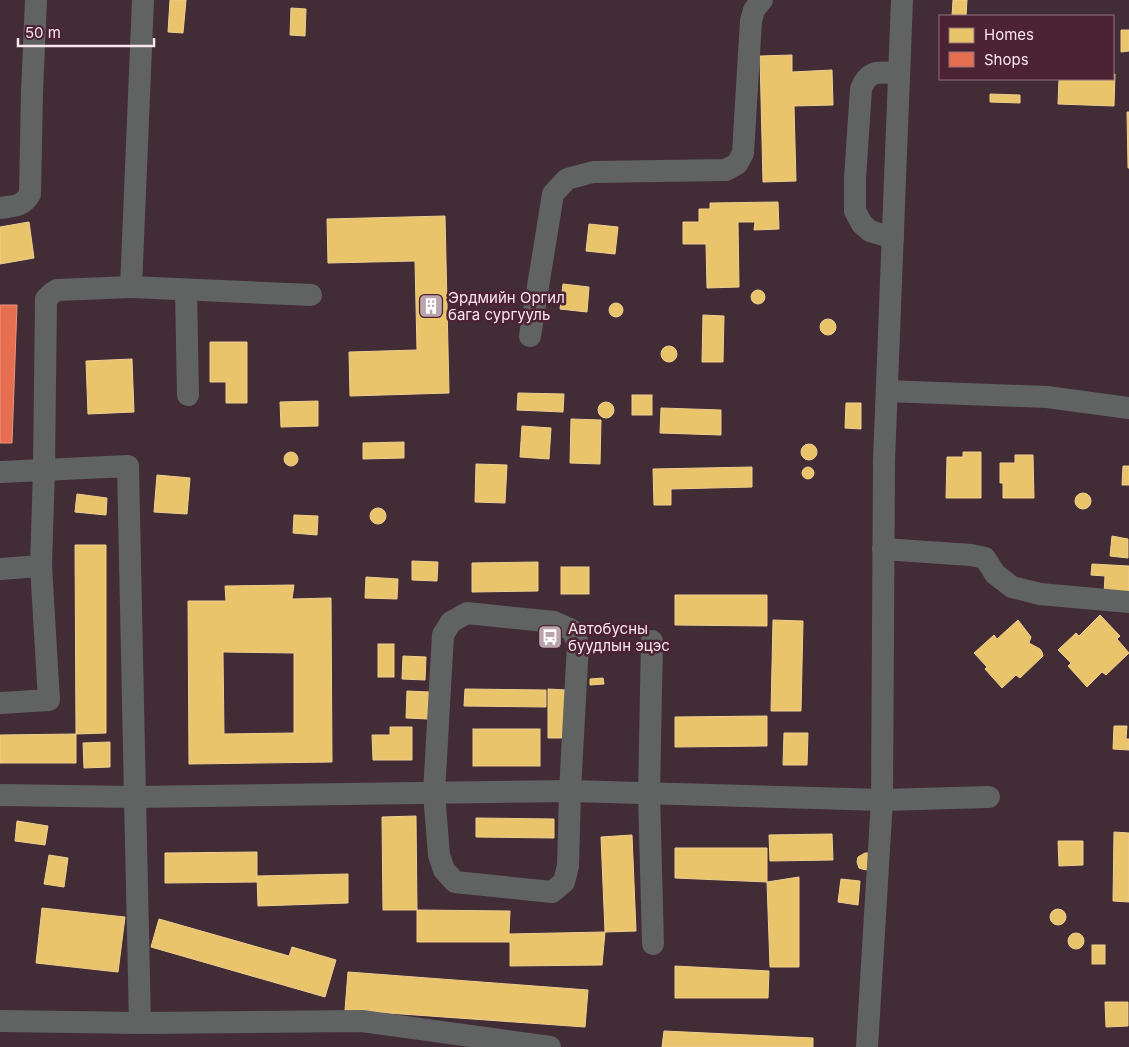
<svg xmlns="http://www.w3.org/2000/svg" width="1129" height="1047" font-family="Inter,sans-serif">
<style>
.homes{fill:#e9c46a;stroke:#efce91;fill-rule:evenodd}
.shops{fill:#e76f51;stroke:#ed9380}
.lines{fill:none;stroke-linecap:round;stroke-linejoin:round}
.minor{stroke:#606362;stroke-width:22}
.labels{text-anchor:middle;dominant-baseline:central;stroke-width:5;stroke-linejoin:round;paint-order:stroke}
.poi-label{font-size:15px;fill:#fce6ed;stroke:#4b2333;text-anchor:start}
</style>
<rect width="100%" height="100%" fill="#422c35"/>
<g class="homes">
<polygon points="170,0 186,0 183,33 168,32"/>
<polygon points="953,0 967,0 966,16 952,16"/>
<polygon points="291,8 306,9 305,36 290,35"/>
<polygon points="1121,30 1129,30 1129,51 1121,52"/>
<polygon points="792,55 792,72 832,70 833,105 794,106 796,181 763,182 760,56"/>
<polygon points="1113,74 1115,74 1114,106 1058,104 1059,79 1113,79"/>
<polygon points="990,94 1020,95 1020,103 990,102"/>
<polygon points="1127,112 1129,112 1129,168 1128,168"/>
<polygon points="778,202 779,229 754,230 755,222 738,222 739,287 707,288 706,244 683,244 683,222 699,222 699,209 710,209 710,203"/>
<polygon points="445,216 449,393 350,396 349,352 417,350 415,261 328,263 327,219"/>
<polygon points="29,222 34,258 0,264 0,227"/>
<polygon points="589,224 618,227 615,254 586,251"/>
<polygon points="563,284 589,287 587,312 560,309"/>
<circle cx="758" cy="297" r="7"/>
<circle cx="616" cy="310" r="7"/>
<polygon points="703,315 724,316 723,362 702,362"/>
<circle cx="828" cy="327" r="8"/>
<polygon points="210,342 247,342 247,403 226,403 226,382 210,382"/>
<circle cx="669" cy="354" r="8"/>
<polygon points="132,359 134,412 88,414 86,361"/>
<polygon points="518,393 564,394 563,412 517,410"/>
<rect x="632" y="395" width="20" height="20"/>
<polygon points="318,401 318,426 281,427 280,402"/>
<circle cx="606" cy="410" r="8"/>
<polygon points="846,403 861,403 861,429 845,428"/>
<polygon points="661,408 721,410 721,435 660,433"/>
<polygon points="571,419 601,420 600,464 570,463"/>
<polygon points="522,426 551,428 549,459 520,457"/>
<polygon points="404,442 404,458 363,459 363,443"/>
<circle cx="809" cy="452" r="8"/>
<circle cx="291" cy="459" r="7"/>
<polygon points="963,452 981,452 981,498 946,498 947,457 963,457"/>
<polygon points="1015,455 1033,455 1034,498 1003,498 1003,483 1000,483 1000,463 1015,463"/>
<polygon points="476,464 507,465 505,503 475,502"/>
<polygon points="1123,466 1129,466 1129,485 1122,485"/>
<circle cx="808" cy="473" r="6"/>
<polygon points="752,467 752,487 671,489 671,505 654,505 653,469"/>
<polygon points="157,475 190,478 187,514 154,512"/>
<circle cx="1083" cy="501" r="8"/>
<polygon points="77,494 107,498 106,515 75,512"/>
<circle cx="378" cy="516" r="8"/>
<polygon points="294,515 318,516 317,535 293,533"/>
<polygon points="1112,536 1128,539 1128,558 1110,556"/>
<polygon points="75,545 106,545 106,733 76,734"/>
<polygon points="412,561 438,562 437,581 412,580"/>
<polygon points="538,562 538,591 472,592 472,563"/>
<polygon points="1092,564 1129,566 1129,595 1104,594 1105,576 1091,575"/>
<rect x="561" y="567" width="28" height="27"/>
<polygon points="366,577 398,579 397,599 365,598"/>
<path d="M294 585 292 599 331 598 332 762 189 764 188 601H226L225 586ZM223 652 294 653V733L224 734Z"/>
<polygon points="675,595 767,595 767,626 675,625"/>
<polygon points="1100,615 1120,636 1117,639 1129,653 1106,675 1102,672 1087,687 1068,666 1071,663 1058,650 1076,633 1079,636"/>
<polygon points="773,620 803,621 801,711 771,711"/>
<polygon points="1018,620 1031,637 1029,643 1040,649 1042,652 1043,656 1020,678 1016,675 1002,688 985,669 987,667 974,653 994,635 997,639"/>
<rect x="378" y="644" width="16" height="33"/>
<polygon points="403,656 426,657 425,680 402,679"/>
<polygon points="603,678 604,684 590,685 590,679"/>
<polygon points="465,689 546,690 546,707 464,706"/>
<polygon points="548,689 566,690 565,738 548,738"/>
<polygon points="407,691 430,692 428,719 406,718"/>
<polygon points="767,716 767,746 675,747 675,717"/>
<polygon points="1114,726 1127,726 1126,739 1129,739 1129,750 1113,749"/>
<polygon points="390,727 412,727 412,760 373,760 372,735 390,735"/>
<rect x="473" y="729" width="67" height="37"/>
<polygon points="784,733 808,733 807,765 783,765"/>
<polygon points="76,734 76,763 0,763 0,735"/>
<polygon points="110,742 110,767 84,768 83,743"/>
<polygon points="416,816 417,910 383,910 382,817"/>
<polygon points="476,818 554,819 554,838 476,837"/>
<polygon points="17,821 48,826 45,845 15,841"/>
<polygon points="1114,832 1129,833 1129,902 1113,901"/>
<polygon points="832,834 833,860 770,861 769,835"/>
<polygon points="632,835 636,931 605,932 601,837"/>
<polygon points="1058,841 1083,841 1083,865 1059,866"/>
<polygon points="675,848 767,848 767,882 675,878"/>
<polygon points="257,852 257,882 165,883 165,853"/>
<polygon points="865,853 868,853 867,870 862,869 859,868 857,862 858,857"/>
<polygon points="49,855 68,858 64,887 44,884"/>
<polygon points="348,874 348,903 258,906 257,876"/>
<polygon points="799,877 799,967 770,967 767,882"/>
<polygon points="841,879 860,881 858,905 838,902"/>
<polygon points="42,908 125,917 118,972 36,963"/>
<circle cx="1058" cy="917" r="8"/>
<polygon points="417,910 510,911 509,934 605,932 602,965 510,966 510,942 417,942"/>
<polygon points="159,919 289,956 292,947 336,960 325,997 151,947"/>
<circle cx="1076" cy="941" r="8"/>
<rect x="1092" y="945" width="13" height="19"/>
<polygon points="675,966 769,971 768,998 675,998"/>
<polygon points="348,972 588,990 585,1027 345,1010"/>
<polygon points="1105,1002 1128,1002 1128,1026 1106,1027"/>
<polygon points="664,1031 813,1038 813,1047 662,1047"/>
</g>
<polygon class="shops" points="0,305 17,305 12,443 0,443"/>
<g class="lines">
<g class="minor">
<path d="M0 208C13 206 23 207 30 194L32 92 36 0"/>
<path d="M893 238 870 231 862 224 855 211V178L861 89C869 68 880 73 899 73"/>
<polyline points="131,287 311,295"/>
<polyline points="186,290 188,395"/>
<polyline points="530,336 553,194 567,179 593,172 726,170 737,164 743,153 751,21 754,10 762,0"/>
<polyline points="887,391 1047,397 1129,408"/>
<polyline points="0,472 128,466 135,797 140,1023"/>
<polyline points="883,549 971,555 985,558 995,574 1012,587 1040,594 1129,602"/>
<polyline points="0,569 41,566 44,470 46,299 51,294 57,290 131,287 143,0"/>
<polygon points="467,613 554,622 572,630 578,644 570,791 568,866 564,882 552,892 455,882 444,870 439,855 434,793 443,635 451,622"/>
<polyline points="652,641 649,794 653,944"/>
<polyline points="0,703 49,700 41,566"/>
<polyline points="0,795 135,797 570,791 882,800 989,797"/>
<polyline points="0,1021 140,1023 362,1021 550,1047"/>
<polyline points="867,1047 882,800 884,461 902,0"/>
</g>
</g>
<defs>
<symbol id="building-square" viewBox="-11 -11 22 22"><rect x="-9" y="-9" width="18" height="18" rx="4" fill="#bba5ad" stroke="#4b2333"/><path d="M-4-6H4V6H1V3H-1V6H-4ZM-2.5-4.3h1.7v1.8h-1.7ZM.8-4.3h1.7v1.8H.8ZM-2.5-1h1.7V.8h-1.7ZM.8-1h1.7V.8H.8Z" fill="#fff"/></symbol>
<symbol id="bus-square" viewBox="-11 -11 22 22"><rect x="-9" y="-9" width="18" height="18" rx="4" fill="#bba5ad" stroke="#4b2333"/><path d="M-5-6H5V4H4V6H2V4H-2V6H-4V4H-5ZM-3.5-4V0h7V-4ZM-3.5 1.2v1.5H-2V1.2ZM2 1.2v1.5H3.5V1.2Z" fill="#fff"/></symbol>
</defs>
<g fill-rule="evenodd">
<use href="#building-square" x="417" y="292" width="28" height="28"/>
<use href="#bus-square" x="536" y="623" width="28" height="28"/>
</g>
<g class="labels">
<g class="poi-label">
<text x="448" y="297">Эрдмийн Оргил<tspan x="448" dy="17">бага сургууль</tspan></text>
<text x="568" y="628">Автобусны<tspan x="568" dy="17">буудлын эцэс</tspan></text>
</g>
</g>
<rect x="939" y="15" width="175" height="65" fill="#4b2333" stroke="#92717d"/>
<rect x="949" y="28" width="25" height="15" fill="#e9c46a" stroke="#92717d"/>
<text x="984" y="40" font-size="15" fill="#fce6ed">Homes</text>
<rect x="949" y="52" width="25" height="15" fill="#e76f51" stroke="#92717d"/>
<text x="984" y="65" font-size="15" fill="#fce6ed">Shops</text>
<path d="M18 38v8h136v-8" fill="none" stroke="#fce6ed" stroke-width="2.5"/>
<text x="25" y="38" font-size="15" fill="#fce6ed" stroke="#4b2333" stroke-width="4" paint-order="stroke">50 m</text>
</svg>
